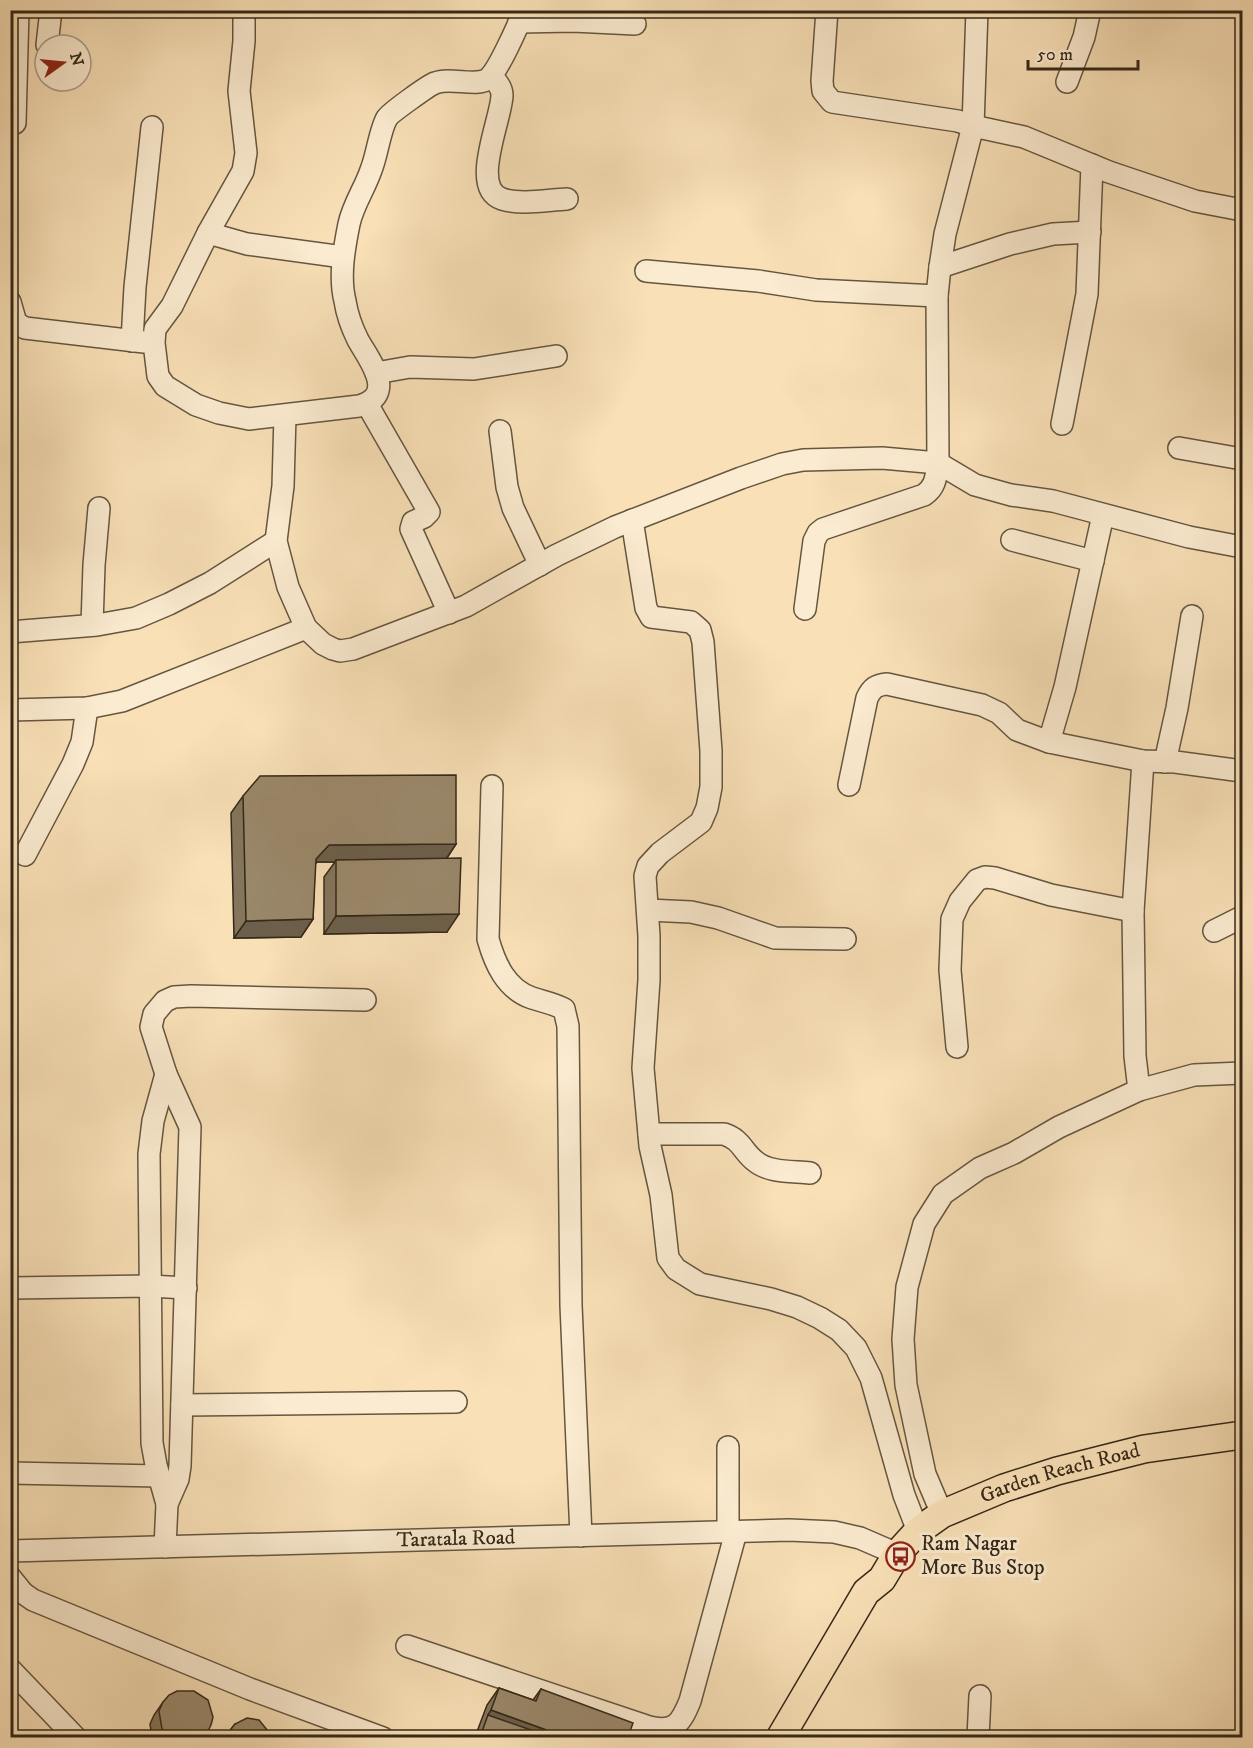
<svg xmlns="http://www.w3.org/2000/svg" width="1253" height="1748" font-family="'IM FELL DW Pica',serif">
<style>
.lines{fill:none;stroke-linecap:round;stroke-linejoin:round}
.minor-casing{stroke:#655640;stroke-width:24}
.major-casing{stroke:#342818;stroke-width:30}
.minor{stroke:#fbebd0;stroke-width:21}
.major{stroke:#f9e0b7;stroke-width:27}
.wall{fill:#84755c;stroke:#342818;stroke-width:1.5}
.shaded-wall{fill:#6c5f4b;stroke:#342818;stroke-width:1.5}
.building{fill:#9a886b;stroke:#342818;stroke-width:1.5}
.labels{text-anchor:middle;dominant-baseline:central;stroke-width:6;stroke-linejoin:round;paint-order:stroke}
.street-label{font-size:21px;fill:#342818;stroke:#fbebd0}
.poi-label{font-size:21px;fill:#342818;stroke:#fbebd0;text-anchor:start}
</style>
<rect width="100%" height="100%" fill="#f9e0b7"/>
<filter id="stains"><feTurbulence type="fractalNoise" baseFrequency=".00333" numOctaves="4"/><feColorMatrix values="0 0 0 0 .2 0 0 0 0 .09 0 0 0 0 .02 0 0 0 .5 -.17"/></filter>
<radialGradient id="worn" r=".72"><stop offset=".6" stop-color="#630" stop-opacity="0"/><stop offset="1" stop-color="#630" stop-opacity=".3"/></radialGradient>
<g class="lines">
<defs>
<g id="minor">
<path d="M244 10V41L239 91 246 153 243 171 208 233 172 306 155 329 154 343 158 376 165 386 196 405 219 413 249 419 359 406C398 395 369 360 358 340 352 328 347 314 345 301 339 277 344 249 349 224 353 205 365 188 371 170 377 156 380 129 387 118 390 113 429 85 435 83 451 77 476 87 488 79 498 71 519 24 524 10"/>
<polyline points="827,10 822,81 823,91 832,102 958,121 973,126 1024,137 1109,172 1195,201 1242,210"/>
<polyline points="519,22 573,21 635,24"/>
<polyline points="47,45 51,10"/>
<path d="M491 76C496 81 502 87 502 95 502 118 469 188 502 199 521 205 547 200 567 199"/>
<polyline points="1067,82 1084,37 1090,10"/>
<polyline points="15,123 18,10"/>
<polyline points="208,233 247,244 343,257"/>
<polyline points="940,267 1010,244 1053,234 1090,232"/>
<polyline points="646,271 758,281 816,290 937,296"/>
<polyline points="10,302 16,323 25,328 144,342"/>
<polyline points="132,341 135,287 152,127"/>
<polyline points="376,373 410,367 474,369 556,356"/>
<polyline points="367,404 429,512 424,517 413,522 411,529 449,613"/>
<polyline points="285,416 283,486 276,541 288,587 306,628 323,644 333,649 340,651 353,649 466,606 557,555 615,527 741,478 782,464 803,460 882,458 938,463 975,485 1011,495 1053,501 1189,537 1242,547"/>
<polyline points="1062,424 1087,294 1092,165"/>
<polyline points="500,431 507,487 513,508 540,565"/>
<polyline points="1179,448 1242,459"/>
<polyline points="632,520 646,608 651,617 691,622 700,630 703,642 711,751 711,787 707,808 701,822 660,853 648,866 645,876 649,936 649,980 643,1068 650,1146 661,1195 668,1258 676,1269 700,1284 771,1299 797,1307 820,1318 839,1330 856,1348 871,1378 904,1495 918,1531"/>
<polyline points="1012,540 1093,561"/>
<path d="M805 609 814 541 818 533 823 529 924 495C936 487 936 476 938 463L937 296 940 267 945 234 973 126 977 10"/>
<polyline points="92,625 94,565 99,508"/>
<polyline points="10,632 97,625 136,618 169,604 210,583 276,541"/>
<polyline points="10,710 87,708 122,701 306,628"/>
<polyline points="1049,742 1065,687 1103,515"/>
<polyline points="1165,762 1177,708 1192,616"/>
<path d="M849 785 867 698C872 688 876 685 887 684L982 705 999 713 1017 730 1049 742 1143 761 1175 762 1242 771"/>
<path d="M492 786 488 939C495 964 506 989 532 998 544 1002 553 1003 564 1009L568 1026 571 1305 581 1536"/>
<polyline points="25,855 73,764 82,742 87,708"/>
<polyline points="648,910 691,912 718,918 775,938 845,939"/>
<polyline points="1214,931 1242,917"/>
<polyline points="957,1047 950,970 952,919 960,901 977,880 985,877 995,878 1051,895 1133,911"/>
<polyline points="1139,1090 1135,1056 1133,911 1143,761"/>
<path d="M649 1134H724C742 1140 742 1151 755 1161 769 1173 793 1171 810 1173"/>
<polyline points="10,1288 150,1286 186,1288"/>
<polyline points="182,1405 456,1402"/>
<polyline points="10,1473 159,1476"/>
<polyline points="167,1504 178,1479 180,1466 190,1127 166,1074 151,1027 154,1014 165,1001 174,997 191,996 365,1000"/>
<polyline points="942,1514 925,1474 906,1385 903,1339 907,1287 924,1224 943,1194 980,1168 1014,1153 1059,1127 1139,1090 1194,1075 1242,1073"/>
<polyline points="728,1532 728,1447"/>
<polyline points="165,1547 167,1504 156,1465 152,1443 149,1154 153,1121 166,1074"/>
<path id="s1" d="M10 1551 789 1530 834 1532 860 1538 897 1554"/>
<polyline points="10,1577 23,1593 33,1600 250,1689 383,1738"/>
<path d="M407 1646 649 1727C675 1733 681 1723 690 1701L736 1532"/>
<polyline points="10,1669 76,1738"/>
<polyline points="978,1738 980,1696"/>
</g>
<g id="major">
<path id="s2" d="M780 1738 866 1592 882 1579 897 1554 918 1531 942 1514 1004 1488 1057 1471 1144 1449 1242 1435"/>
</g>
</defs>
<use href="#minor" class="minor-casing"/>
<use href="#major" class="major-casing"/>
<use href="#minor" class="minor"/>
<use href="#major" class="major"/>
</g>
<g class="wall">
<polygon points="243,796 456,844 447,858 447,932 324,934 324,877 335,862 317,862 315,863 313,919 301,937 234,938 231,813"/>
<polygon points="499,1688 533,1700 541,1689 628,1737 475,1737 487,1705"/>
<polygon points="163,1702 204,1737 152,1737 150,1724 154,1715"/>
<polygon points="235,1724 269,1737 225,1737"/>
</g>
<g class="shaded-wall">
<polygon points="456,844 444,862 336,860 335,862 317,862 303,877 316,859 329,845"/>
<polygon points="459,914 447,932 324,934 336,916"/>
<polygon points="313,919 301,937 234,938 246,921"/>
<polygon points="491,1710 566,1737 506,1737 488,1715"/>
</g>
<g class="building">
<polygon points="456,775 456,844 329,845 316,859 313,919 246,921 243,796 260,776"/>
<polygon points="461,858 459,914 336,916 336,860"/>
<polygon points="499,1688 536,1701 541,1689 633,1723 628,1737 566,1737 491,1710"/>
<polygon points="177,1691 194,1691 208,1700 213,1717 211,1725 207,1733 201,1737 171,1737 162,1729 159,1711 163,1702 169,1695"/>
<polygon points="488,1715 551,1737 480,1737"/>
<polygon points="247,1718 259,1720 268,1731 269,1737 230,1737 231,1729 235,1724"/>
</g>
<defs>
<symbol id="bus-ring" viewBox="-11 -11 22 22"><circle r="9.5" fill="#fbebd0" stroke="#8f2418" stroke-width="1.5"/><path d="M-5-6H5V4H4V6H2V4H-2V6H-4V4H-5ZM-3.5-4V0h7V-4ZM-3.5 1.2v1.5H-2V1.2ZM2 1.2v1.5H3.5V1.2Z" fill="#8f2418"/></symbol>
</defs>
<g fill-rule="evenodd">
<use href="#bus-ring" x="884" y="1540" width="33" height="33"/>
</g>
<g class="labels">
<g class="street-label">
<text stroke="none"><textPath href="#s2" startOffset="405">Garden Reach Road</textPath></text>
<text stroke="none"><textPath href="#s1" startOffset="446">Taratala Road</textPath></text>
</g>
<g class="poi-label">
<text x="921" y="1544">Ram Nagar<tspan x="921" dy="24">More Bus Stop</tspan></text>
</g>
</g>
<rect width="1253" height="1748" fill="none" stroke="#f9e0b7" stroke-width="36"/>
<rect x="12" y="12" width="1229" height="1724" fill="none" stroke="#342818" stroke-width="3"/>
<rect x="18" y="18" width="1217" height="1712" fill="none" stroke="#342818" stroke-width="1.5"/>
<g transform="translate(63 63) rotate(75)"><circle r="28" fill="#fbebd0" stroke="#ab9d86" stroke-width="1.5"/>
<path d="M0-4.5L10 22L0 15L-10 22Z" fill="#8f2418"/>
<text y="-9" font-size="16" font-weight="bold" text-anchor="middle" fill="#342818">N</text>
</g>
<path d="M1028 60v9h110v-9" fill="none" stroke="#342818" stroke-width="3"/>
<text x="1037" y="60" font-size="18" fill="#342818" stroke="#fbebd0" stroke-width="4.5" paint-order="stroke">50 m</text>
<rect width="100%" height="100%" filter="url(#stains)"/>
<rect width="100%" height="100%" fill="url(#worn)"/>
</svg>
